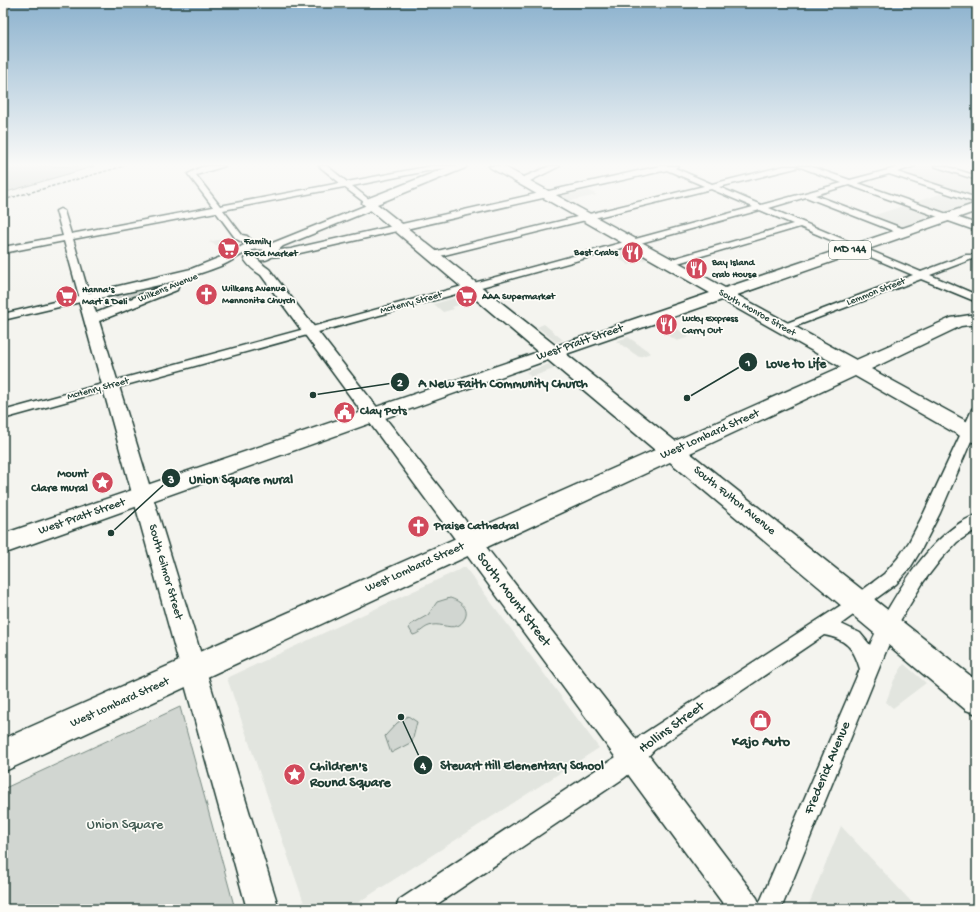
<svg xmlns="http://www.w3.org/2000/svg" width="980" height="912" font-family="'Gochi Hand',sans-serif">
<style>
.built{fill:#e2e5df}
.green{fill:#d1d6d1;stroke:#788a82}
.lines{fill:none;stroke-linecap:round;stroke-linejoin:round}
.minor-casing{stroke:#1f3d34;stroke-width:3}
.tertiary-casing{stroke:#1f3d34;stroke-width:3}
.primary-casing{stroke:#1f3d34;stroke-width:3}
.minor{fill:#fdfcf7;fill-rule:evenodd}
.tertiary{fill:#fdfcf7;fill-rule:evenodd}
.primary{fill:#fdfcf7;fill-rule:evenodd}
.rail{stroke:#1f3d34;stroke-width:1.5;stroke-dasharray:3.5 1.5;stroke-linecap:butt}
.labels{text-anchor:middle;dominant-baseline:central;stroke-width:3.5;stroke-linejoin:round;paint-order:stroke}
.far-poi-label{font-size:10px;font-weight:bold;fill:#1f3d34;stroke:#fdfcf7;text-anchor:start}
.far-street-label{font-size:10px;fill:#1f3d34;stroke:#fdfcf7}
.shield{fill:#fdfcf7;stroke:#62766e;stroke-width:1}
.shield-label{font-size:11px;font-weight:bold;fill:#1f3d34}
.street-label{font-size:12px;fill:#1f3d34;stroke:#fdfcf7}
.poi-label{font-size:12px;font-weight:bold;fill:#1f3d34;stroke:#fdfcf7;text-anchor:start}
.near-street-label{font-size:14px;fill:#1f3d34;stroke:#fdfcf7}
.near-poi-label{font-size:14px;font-weight:bold;fill:#1f3d34;stroke:#fdfcf7}
.near-park-label{font-size:14px;fill:#435c53;stroke:#fdfcf7}
.leader{fill:none;stroke:#1f3d34;stroke-width:1.5}
.callout-dot{fill:#1f3d34;stroke:#fdfcf7;stroke-width:1.5}
.mark-label{font-size:12px;text-anchor:middle;font-weight:bold;fill:#fff}
.callout-label{font-size:13px;text-anchor:middle;font-weight:bold;fill:#1f3d34;stroke:#fdfcf7;stroke-width:3.5;stroke-linejoin:round;paint-order:stroke}
</style>
<rect width="100%" height="100%" fill="#f4f4ef"/>
<filter id="ink" filterUnits="userSpaceOnUse"><feTurbulence type="fractalNoise" baseFrequency=".025" numOctaves="2"/><feDisplacementMap in="SourceGraphic" scale="8" xChannelSelector="R" yChannelSelector="G"/><feConvolveMatrix kernelMatrix="1 2 1 2 8 2 1 2 1" color-interpolation-filters="sRGB"/></filter>
<g filter="url(#ink)">
<g class="built">
<polygon points="923,166 931,166 977,180 977,200 895,173"/>
<polygon points="588,190 597,195 570,201 560,196"/>
<polygon points="946,192 976,202 900,229 869,217"/>
<polygon points="226,238 235,249 230,251 209,242"/>
<polygon points="629,249 647,259 629,265 611,254"/>
<polygon points="465,295 473,301 452,307 454,309 443,312 434,304"/>
<polygon points="668,323 689,337 690,337 677,341 656,327"/>
<polygon points="544,324 563,340 556,342 537,327"/>
<polygon points="628,337 651,353 639,357 616,341"/>
<polygon points="549,364 554,369 531,377 526,372"/>
<polygon points="465,567 599,748 348,909 306,909 227,678"/>
<polygon points="904,664 926,683 893,708 886,702 894,680"/>
<polygon points="841,826 918,909 807,909"/>
</g>
<g class="green">
<polygon points="3,166 95,166 3,193"/>
<polygon points="171,282 174,285 109,308 103,306 103,300 101,298 103,297"/>
<path d="M450 598C460 601 471 609 464 620 462 623 460 625 457 626 448 629 438 622 429 626 423 628 419 634 413 635L409 628 410 625 428 615 437 602Z"/>
<polygon points="180,707 235,909 3,909 3,789"/>
<polygon points="408,716 417,722 412,742 391,753 385,736 397,723"/>
</g>
<g class="lines">
<defs>
<g id="minor">
<path d="M209 166H225L196 175 220 206 340 183 319 166H327L347 182 431 166H456L452 168 437 169 352 186 371 201V205H368L344 187 223 210 242 235 247 236 257 246 252 249C245 247 243 241 236 239L216 212 73 239 90 298 89 300 3 320V314L79 296 64 241 3 253V247L63 236 56 211 60 209 64 211 71 234 213 207 188 174 201 167Z"/>
<polygon points="550,166 560,166 530,181 521,182 517,180"/>
<polygon points="660,166 678,166 675,168 712,184 784,166 797,166 796,168 719,187 761,205 842,183 798,166 809,166 850,180 903,166 915,166 897,172 977,198 977,203 889,174 858,183 950,215 951,217 950,219 944,219 849,185 815,195 907,230 908,232 907,234 901,234 806,197 769,208 921,272 966,255 972,255 974,257 972,259 930,275 977,295 977,302 921,279 783,331 779,330 778,328 779,326 913,275 800,227 671,265 668,266 663,263 665,261 793,224 760,210 3,419 3,411 753,207 711,189 432,258 427,255 429,253 704,186 667,170 291,255 269,257 264,254 269,251 291,249"/>
<polygon points="934,166 945,166 977,176 977,180"/>
<path d="M977 408V427L940 513 921 550 910 568 896 584 841 624 860 633 870 645C888 604 932 529 977 515V529L957 542 941 559 924 581 895 629 781 909H757L860 669C854 648 846 639 824 635L654 750 640 765 624 778 430 909H396L399 900 608 762 626 751 640 736 852 598 884 574 898 558 909 542 924 513 971 412 972 409Z"/>
</g>
<g id="tertiary">
<path d="M372 203 376 204 377 206 376 208 283 246C275 252 271 262 260 260L258 257 265 250C250 246 235 260 223 265 181 282 136 290 92 300L96 313 167 284H177L178 287 177 290 99 321 279 909H247L78 298 80 295 191 269 226 255 244 245 264 243 270 244Z"/>
<polygon points="947,214 977,224 977,231 943,219 942,217 943,215"/>
<path d="M250 255C257 257 262 265 269 269L657 766 757 898 762 909H727L261 275C254 271 249 266 244 259L246 256Z"/>
</g>
<path id="primary" d="M451 166H467L465 168 377 204 556 346 710 293 491 168 489 166H503L725 288 977 203V211L737 295 856 360 951 318 977 314V324L961 326 871 369 977 427V443L969 441 855 376 690 453 977 681V714L966 710 670 462 3 772V739L655 450 548 360 3 554V534L538 352 362 203 364 200ZM722 300 841 367 675 441 566 354Z"/>
</defs>
<use href="#minor" class="minor-casing"/>
<use href="#tertiary" class="tertiary-casing"/>
<use href="#primary" class="primary-casing"/>
<use href="#minor" class="minor"/>
<use href="#tertiary" class="tertiary"/>
<use href="#primary" class="primary"/>
<polyline class="rail" points="3,200 124,166"/>
</g>
</g>
<linearGradient id="sky" x2="0" y2="1"><stop stop-color="#8cb2ce"/><stop offset="0.56" stop-color="#fafaf8"/><stop offset="1" stop-color="#fafaf8" stop-opacity="0"/></linearGradient>
<rect width="980" height="294" fill="url(#sky)"/>
<defs>
<symbol id="supermarket-disc" viewBox="-11 -11 22 22"><circle r="9.5" fill="#d1495b" stroke="#fdfcf7"/><path d="M-6-5.5h2.5l.6 2H6L4.5 2H-2.5L-4.4-4H-6ZM-1.5 3.2a1.3 1.3 0 1 0 .1 0ZM3 3.2a1.3 1.3 0 1 0 .1 0Z" fill="#fff"/></symbol>
<symbol id="restaurant-disc" viewBox="-11 -11 22 22"><circle r="9.5" fill="#d1495b" stroke="#fdfcf7"/><path d="M-5-6h1v4h1v-4h1v4h1v-4h1v5L-1.5 .5V6h-2V.5L-5-1ZM5-6V6H3V1.5H1.5Q1.5-4 5-6Z" fill="#fff"/></symbol>
<symbol id="church-disc" viewBox="-11 -11 22 22"><circle r="9.5" fill="#d1495b" stroke="#fdfcf7"/><path d="M-1.2-6h2.4v3.5h3.3v2.4h-3.3V6h-2.4V-.1h-3.3v-2.4h3.3Z" fill="#fff"/></symbol>
<symbol id="civic-disc" viewBox="-11 -11 22 22"><circle r="9.5" fill="#d1495b" stroke="#fdfcf7"/><path d="M-.6-6.5H3V-4.5H.6V-3L4-1V1h2V6H-6V1h2V-1L-.6-3ZM-1.2 2.5V6h2.4V2.5Z" fill="#fff"/></symbol>
<symbol id="sight-disc" viewBox="-11 -11 22 22"><circle r="9.5" fill="#d1495b" stroke="#fdfcf7"/><path d="M0-6L1.8-2.2L6-1.7L2.9 1.2L3.7 5.4L0 3.3L-3.7 5.4L-2.9 1.2L-6-1.7L-1.8-2.2Z" fill="#fff"/></symbol>
<symbol id="shop-disc" viewBox="-11 -11 22 22"><circle r="9.5" fill="#d1495b" stroke="#fdfcf7"/><path d="M-5-2.5h2.3a2.7 3.5 0 0 1 5.4 0H5L5.5 6h-11ZM-1.5-2.5h3a1.5 2.3 0 0 0-3 0Z" fill="#fff"/></symbol>
</defs>
<g fill-rule="evenodd">
<use href="#supermarket-disc" x="216" y="236" width="25" height="25"/>
<use href="#restaurant-disc" x="620" y="240" width="25" height="25"/>
<use href="#restaurant-disc" x="684" y="256" width="25" height="25"/>
<use href="#church-disc" x="194" y="282" width="25" height="25"/>
<use href="#supermarket-disc" x="54" y="284" width="25" height="25"/>
<use href="#supermarket-disc" x="454" y="284" width="25" height="25"/>
<use href="#restaurant-disc" x="654" y="312" width="25" height="25"/>
<use href="#civic-disc" x="332" y="400" width="25" height="25"/>
<use href="#sight-disc" x="90" y="470" width="25" height="25"/>
<use href="#church-disc" x="406" y="514" width="25" height="25"/>
<use href="#shop-disc" x="748" y="708" width="25" height="25"/>
<use href="#sight-disc" x="282" y="762" width="25" height="25"/>
</g>
<g class="labels">
<g class="far-poi-label">
<text x="244" y="242">Family<tspan x="244" dy="12">Food Market</tspan></text>
<text x="618" y="253" text-anchor="end">Best Crabs</text>
<text x="712" y="263">Bay Island<tspan x="712" dy="12">crab House</tspan></text>
<text x="222" y="289">Wilkens Avenue<tspan x="222" dy="12">Mennonite Church</tspan></text>
<text x="82" y="290">Hanna's<tspan x="82" dy="12">Mart &amp; Deli</tspan></text>
<text x="482" y="297">AAA Supermarket</text>
<text x="682" y="319">Lucky Express<tspan x="682" dy="12">Carry Out</tspan></text>
</g>
<g class="far-street-label">
<text transform="translate(168 288) rotate(-22)">Wilkens Avenue</text>
<text transform="translate(876 292) rotate(-21)">Lemmon Street</text>
<text transform="translate(411 303) rotate(-15)">McHenry Street</text>
<text transform="translate(757 313) rotate(29)">South Monroe Street</text>
<text transform="translate(98 389) rotate(-15)">McHenry Street</text>
</g>
<rect class="shield" x="829" y="241" width="42" height="18" rx="3"/>
<g class="shield-label">
<text x="850" y="250">MD 144</text>
</g>
<g class="street-label">
<text transform="translate(580 343) rotate(-19)">West Pratt Street</text>
<text transform="translate(710 435) rotate(-24)">West Lombard Street</text>
<text transform="translate(734 501) rotate(39)">South Fulton Avenue</text>
<text transform="translate(82 517) rotate(-19)">West Pratt Street</text>
<text transform="translate(415 568) rotate(-24)">West Lombard Street</text>
<text transform="translate(165 572) rotate(74)">South Gilmor Street</text>
<text transform="translate(120 703) rotate(-24)">West Lombard Street</text>
</g>
<g class="poi-label">
<text x="360" y="412">Clay Pots</text>
<text x="88" y="475" text-anchor="end">Mount<tspan x="88" dy="14">Clare mural</tspan></text>
<text x="434" y="527">Praise Cathedral</text>
</g>
<g class="near-street-label">
<text transform="translate(513 600) rotate(53)">South Mount Street</text>
<text transform="translate(672 728) rotate(-36)">Hollins Street</text>
<text transform="translate(828 768) rotate(-67)">Frederick Avenue</text>
</g>
<g class="near-poi-label">
<text x="761" y="742">Kajo Auto</text>
<text x="310" y="767" text-anchor="start">Children's<tspan x="310" dy="16">Round Square</tspan></text>
</g>
<g class="near-park-label">
<text x="125" y="825">Union Square</text>
</g>
</g>
<path class="leader" d="M687 398L748 362M313 395L400 382M111 533L171 478M401 717L423 765"/>
<g class="callout-dot">
<circle cx="687" cy="398" r="4"/>
<circle cx="313" cy="395" r="4"/>
<circle cx="111" cy="533" r="4"/>
<circle cx="401" cy="717" r="4"/>
<circle cx="748" cy="362" r="10"/>
<circle cx="400" cy="382" r="10"/>
<circle cx="171" cy="478" r="10"/>
<circle cx="423" cy="765" r="10"/>
</g>
<g class="mark-label">
<text x="748" y="366">1</text>
<text x="400" y="386">2</text>
<text x="171" y="483">3</text>
<text x="423" y="769">4</text>
</g>
<g class="callout-label">
<text x="796" y="367">Love to Life</text>
<text x="503" y="387">A New Faith Community Church</text>
<text x="241" y="483">Union Square mural</text>
<text x="522" y="769">Steuart Hill Elementary School</text>
</g>
<rect width="980" height="912" fill="none" stroke="#fdfcf7" stroke-width="16"/>
<rect x="8" y="8" width="964" height="896" fill="none" stroke="#1f3d34" stroke-width="1.5" filter="url(#ink)"/>
</svg>
